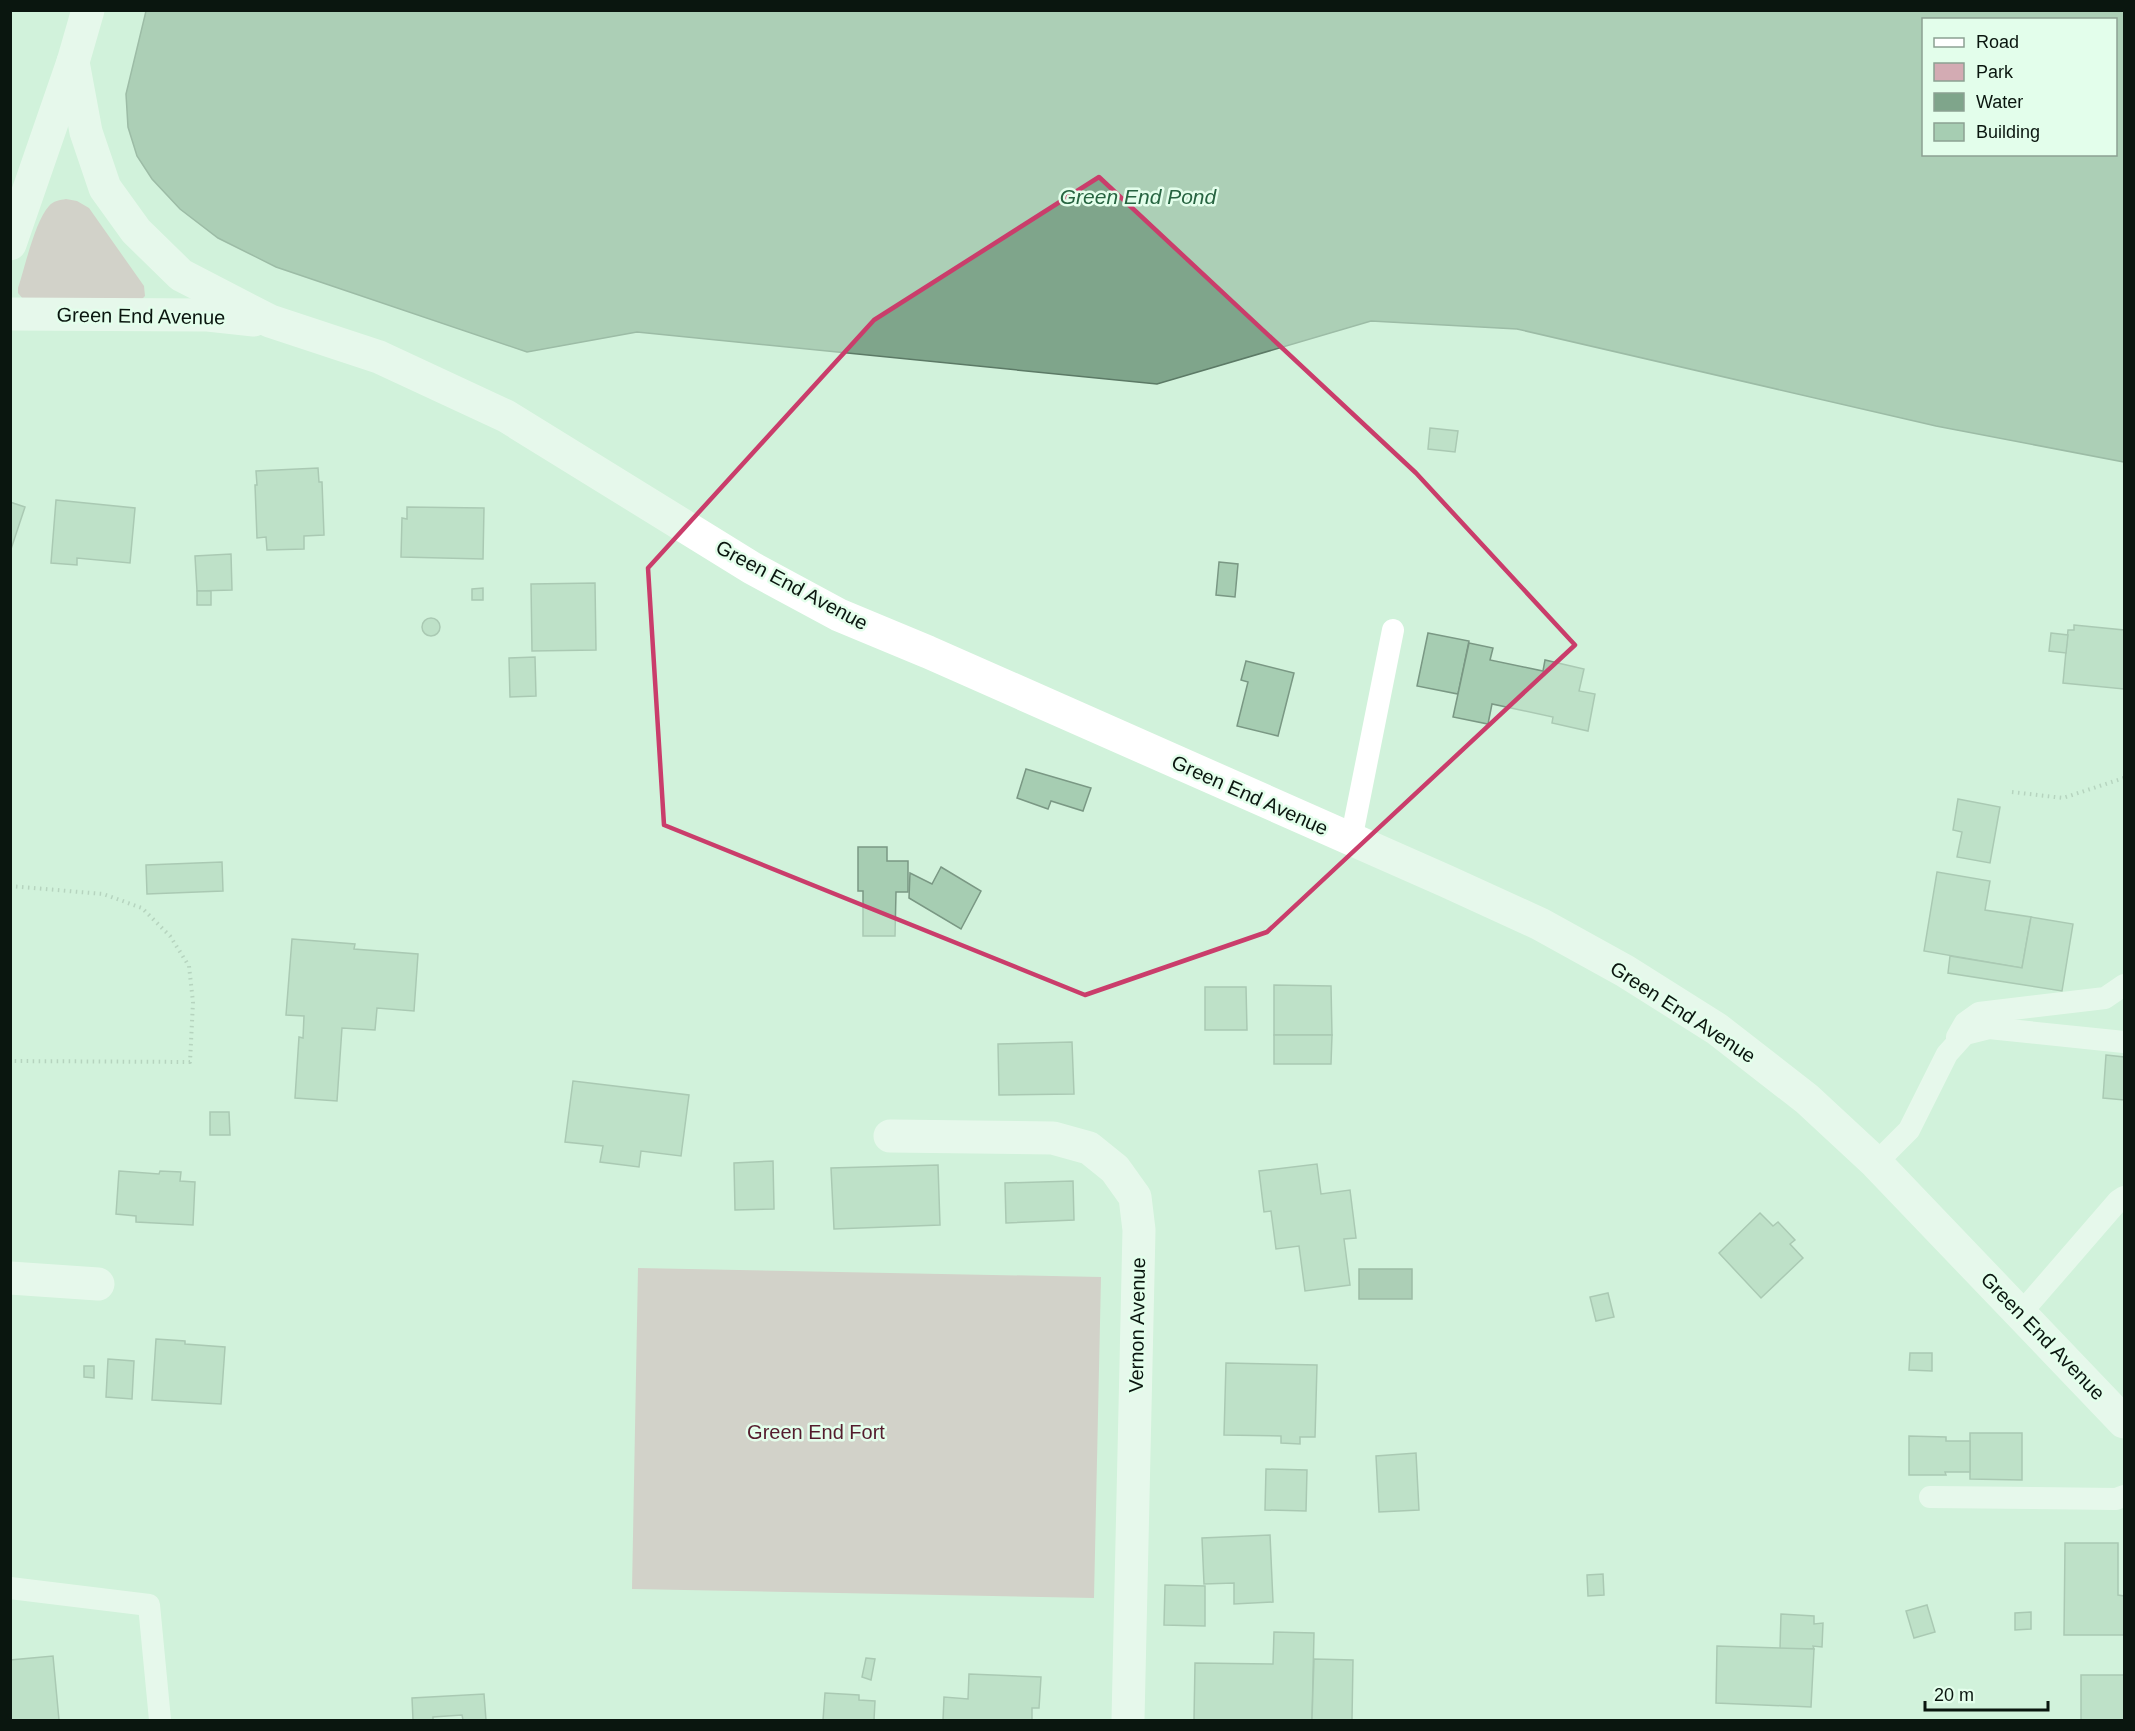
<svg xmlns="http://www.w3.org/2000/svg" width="2135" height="1731" font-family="Arial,sans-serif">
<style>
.green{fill:#d3abb3}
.water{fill:#7fa58b;stroke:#5c7a66;stroke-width:1.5;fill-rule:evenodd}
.building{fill:#a6cdb2;stroke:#7a9884;stroke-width:1.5}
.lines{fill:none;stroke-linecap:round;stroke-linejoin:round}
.path{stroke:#95b09e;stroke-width:4;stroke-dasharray:1.5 4.5;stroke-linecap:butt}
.lane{stroke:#fff;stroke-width:22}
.street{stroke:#fff;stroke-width:33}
.secondary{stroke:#fff;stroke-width:33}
.marked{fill:none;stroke:#ca3d6b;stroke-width:4.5;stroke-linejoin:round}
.labels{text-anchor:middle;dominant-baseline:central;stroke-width:5;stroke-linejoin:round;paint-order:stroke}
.street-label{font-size:20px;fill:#0a160f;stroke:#e3feeb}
.park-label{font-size:20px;fill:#541c2d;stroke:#e3feeb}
.water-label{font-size:21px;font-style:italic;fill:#266340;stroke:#e3feeb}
</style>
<rect width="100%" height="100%" fill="#d1f2db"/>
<g class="green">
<path d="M66 199 77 201 89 208 144 286 145 296 140 301 23 299 18 293V288C25 267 35 221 49 206 53 201 60 200 66 199Z"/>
<polygon points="638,1268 1101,1277 1094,1598 632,1589"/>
</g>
<g class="water">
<path d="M146 11H2124V462L1936 426 1517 329 1371 321 1157 384 637 332 527 352 276 267 218 238 180 209 152 179 137 156 128 127 126 94ZM1924 20H2116V154H1924Z"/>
<rect x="1359" y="1269" width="53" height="30"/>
</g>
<g class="building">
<polygon points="1430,428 1458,431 1455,452 1428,449"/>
<polygon points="318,468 319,482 322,482 324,535 304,536 304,549 267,550 266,537 257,538 255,485 257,485 256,471"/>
<polygon points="56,500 135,508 130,563 77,558 77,565 51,563"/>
<polygon points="10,502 25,507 10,552"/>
<polygon points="407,507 484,508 483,559 401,557 402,518 407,519"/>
<polygon points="231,554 232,590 197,591 195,556"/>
<polygon points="1219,562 1238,564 1235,597 1216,595"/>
<polygon points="595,583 596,650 532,651 531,584"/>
<polygon points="483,588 483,600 472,600 472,589"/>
<rect x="197" y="591" width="14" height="14"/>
<circle cx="431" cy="627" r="9"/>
<polygon points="2074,625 2124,630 2124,689 2063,683 2068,630 2074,630"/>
<polygon points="1428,633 1469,641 1458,694 1417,686"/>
<polygon points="2051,633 2068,635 2066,653 2049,651"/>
<polygon points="1469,643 1493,648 1490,660 1543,671 1545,660 1584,669 1579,691 1595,694 1588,731 1552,723 1553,717 1492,704 1488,724 1453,717"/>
<polygon points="535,657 536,696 510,697 509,658"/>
<polygon points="1246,661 1294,673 1278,736 1237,726 1248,682 1241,680"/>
<polygon points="1026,769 1091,788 1083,811 1051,801 1048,809 1017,798"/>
<polygon points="1958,799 2000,807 1990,863 1957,857 1962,832 1953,830"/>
<polygon points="858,847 887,847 887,861 908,861 908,892 896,892 895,936 863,936 863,891 858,891"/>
<polygon points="222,862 223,891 147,894 146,865"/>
<polygon points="941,867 981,891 961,929 909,898 910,873 932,884"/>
<polygon points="1937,872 1990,881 1985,910 2031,917 2022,968 1924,951"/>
<polygon points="2031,917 2073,924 2062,991 1948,973 1950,956 2022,968"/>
<polygon points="292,939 355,944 354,949 418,954 414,1011 377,1008 375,1030 342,1028 337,1101 295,1098 299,1037 303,1038 304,1016 286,1015"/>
<polygon points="1274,985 1331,986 1332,1035 1274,1035"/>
<polygon points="1205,987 1246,987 1247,1030 1205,1030"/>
<polygon points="1274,1035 1332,1035 1331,1064 1274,1064"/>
<polygon points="1072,1042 1074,1094 999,1095 998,1044"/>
<polygon points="2106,1055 2124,1057 2124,1100 2103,1098"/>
<polygon points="573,1081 689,1095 681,1156 641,1151 639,1167 600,1162 603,1146 565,1142"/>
<polygon points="210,1112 229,1112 230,1135 210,1135"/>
<polygon points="773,1161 774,1209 735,1210 734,1163"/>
<polygon points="1317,1164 1321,1194 1350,1190 1356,1238 1344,1239 1350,1285 1305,1291 1299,1246 1276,1249 1271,1211 1264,1212 1259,1171"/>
<polygon points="938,1165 940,1225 834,1229 831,1168"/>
<polygon points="119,1171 159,1174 160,1171 181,1172 180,1181 195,1182 193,1225 136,1222 136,1216 116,1214"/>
<polygon points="1073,1181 1074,1220 1006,1223 1005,1183"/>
<polygon points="1760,1213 1773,1226 1778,1222 1795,1240 1790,1244 1803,1258 1761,1298 1719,1253"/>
<polygon points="1608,1293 1614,1317 1596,1321 1590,1297"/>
<polygon points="156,1339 185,1341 185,1344 225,1347 221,1404 152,1400"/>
<polygon points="1910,1353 1932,1353 1932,1371 1909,1370"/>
<polygon points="108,1359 134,1361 132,1399 106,1397"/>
<polygon points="1226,1363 1317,1365 1315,1437 1300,1437 1300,1444 1281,1443 1281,1436 1224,1435"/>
<polygon points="84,1366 94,1366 94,1378 84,1377"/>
<polygon points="1970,1433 2022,1433 2022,1480 1970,1479"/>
<polygon points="1909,1436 1946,1437 1946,1441 1970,1441 1970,1472 1945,1472 1946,1475 1909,1475"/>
<polygon points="1416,1453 1419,1510 1379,1512 1376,1456"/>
<polygon points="1266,1469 1307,1470 1306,1511 1265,1510"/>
<polygon points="1270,1535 1273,1602 1234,1604 1234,1583 1204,1584 1202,1538"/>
<polygon points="2065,1543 2118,1543 2118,1595 2124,1596 2124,1635 2064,1635"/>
<polygon points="1603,1574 1604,1595 1588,1596 1587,1575"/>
<polygon points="1165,1585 1205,1586 1205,1626 1164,1625"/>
<polygon points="1927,1605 1935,1632 1914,1638 1906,1611"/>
<polygon points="2031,1612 2031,1629 2015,1630 2015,1613"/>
<polygon points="1781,1614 1814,1616 1814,1624 1823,1623 1822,1647 1813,1646 1814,1649 1780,1649"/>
<polygon points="1274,1632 1314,1633 1312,1720 1194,1720 1195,1663 1273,1664"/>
<polygon points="1717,1646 1814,1649 1811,1707 1716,1703"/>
<polygon points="53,1656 59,1720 10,1720 10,1660"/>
<polygon points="866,1658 875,1659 871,1680 862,1677"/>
<polygon points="1314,1659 1353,1660 1352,1720 1312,1720"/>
<polygon points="969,1674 1041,1677 1039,1708 1032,1708 1032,1720 943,1720 944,1697 968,1699"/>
<rect x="2081" y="1675" width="43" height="45"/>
<polygon points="825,1693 859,1695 859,1700 875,1701 874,1720 823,1720"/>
<polygon points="484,1694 486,1720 463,1720 462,1715 433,1717 433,1720 413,1720 412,1698"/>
</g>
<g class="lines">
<g class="path">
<polyline points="2012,792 2063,798 2124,778"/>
<polyline points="10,886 103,894 142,908 170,936 189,966 193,1002 190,1062 10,1061"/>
</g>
<g class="lane">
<polyline points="1351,840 1393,630"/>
<polyline points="1957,1037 1965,1023 1979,1013 2105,998 2124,985"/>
<polyline points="1876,1163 1909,1130 1947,1054 1965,1034 1989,1028 2124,1042"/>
<polyline points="2021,1313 2118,1201 2124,1197"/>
<polyline points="1930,1497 2116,1499 2124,1496"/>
<polyline points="10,1588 149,1605 160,1720"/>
</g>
<g class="street">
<polyline points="890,1136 1053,1138 1089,1148 1115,1169 1135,1197 1139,1230 1128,1720"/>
<polyline points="10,1278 98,1284"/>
</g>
<g class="secondary">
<polyline points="73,62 86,132 105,188 136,231 181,275 270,321 379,357 506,416 752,568 839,615 928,652 1446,881 1540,924 1625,971 1717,1029 1807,1099 1876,1163 2124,1422"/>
<polyline points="10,244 73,62 88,10"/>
<polyline points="10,314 208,315 254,320"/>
</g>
</g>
<path d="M0 0H2135V1731H0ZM1099 177 1416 473 1575 645 1267 932 1085 995 664 825 648 568 874 320Z" fill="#d1f2db" fill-opacity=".55" fill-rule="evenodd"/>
<path class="marked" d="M1099 177 1416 473 1575 645 1267 932 1085 995 664 825 648 568 874 320Z"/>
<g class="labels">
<g class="street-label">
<text transform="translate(141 316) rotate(1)">Green End Avenue</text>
<text transform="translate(792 585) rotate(28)">Green End Avenue</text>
<text transform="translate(1250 795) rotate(24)">Green End Avenue</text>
<text transform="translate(1683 1012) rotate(33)">Green End Avenue</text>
<text transform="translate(1137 1325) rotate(-89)">Vernon Avenue</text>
<text transform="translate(2043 1336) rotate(46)">Green End Avenue</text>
</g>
<g class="park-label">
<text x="816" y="1432">Green End Fort</text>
</g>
<g class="water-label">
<text x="1138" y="196">Green End Pond</text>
</g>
</g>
<rect width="2135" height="1731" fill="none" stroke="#0a160f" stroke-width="24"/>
<rect x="1922" y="18" width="195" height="138" fill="#e3feeb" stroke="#8ca193" stroke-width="1.5"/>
<rect x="1934" y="38" width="30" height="9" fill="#ffffff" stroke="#8ca193" stroke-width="1.5"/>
<text x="1976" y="48" font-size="18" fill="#0a160f">Road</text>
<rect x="1934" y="63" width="30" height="18" fill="#d3abb3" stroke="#8ca193" stroke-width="1.5"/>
<text x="1976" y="78" font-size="18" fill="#0a160f">Park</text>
<rect x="1934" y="93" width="30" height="18" fill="#7fa58b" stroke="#8ca193" stroke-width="1.5"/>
<text x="1976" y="108" font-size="18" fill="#0a160f">Water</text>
<rect x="1934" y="123" width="30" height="18" fill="#a6cdb2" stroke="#8ca193" stroke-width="1.5"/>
<text x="1976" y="138" font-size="18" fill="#0a160f">Building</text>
<path d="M1925 1701v9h123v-9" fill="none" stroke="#0a160f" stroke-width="3"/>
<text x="1934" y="1701" font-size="18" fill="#0a160f" stroke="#e3feeb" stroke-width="4.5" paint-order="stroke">20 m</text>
</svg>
